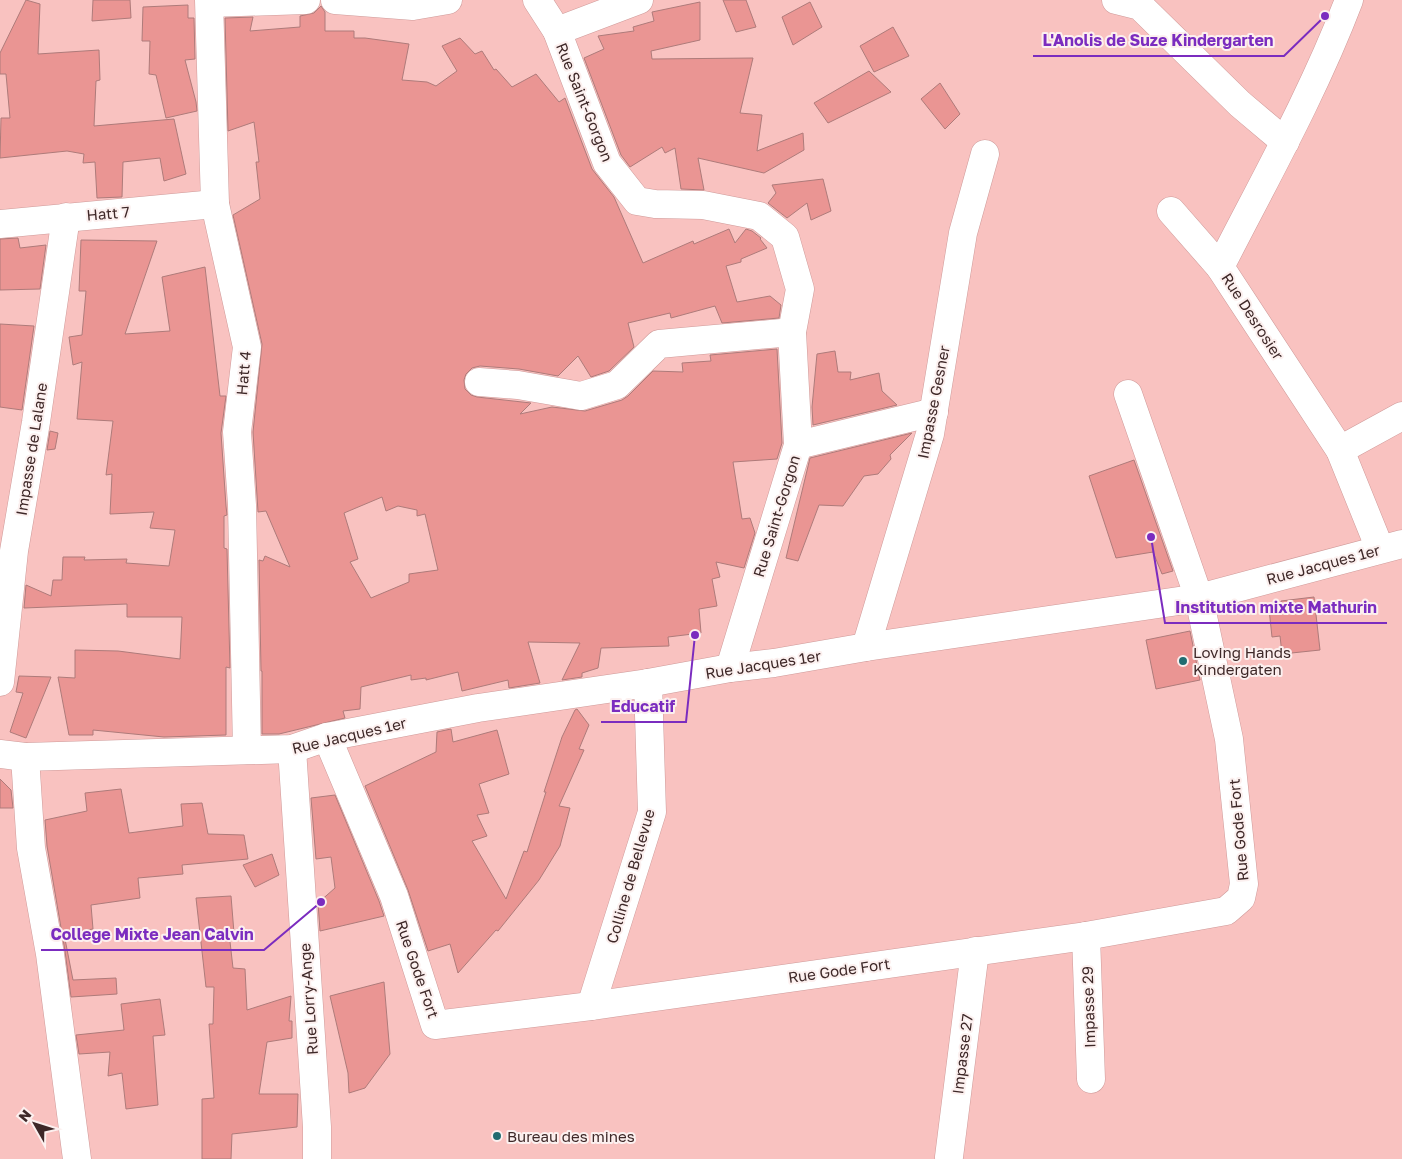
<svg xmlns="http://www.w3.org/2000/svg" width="1402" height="1159" font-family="'Golos Text',sans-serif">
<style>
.building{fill:#ea9593;stroke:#ae7b7a;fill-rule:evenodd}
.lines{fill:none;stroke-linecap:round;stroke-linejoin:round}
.minor-casing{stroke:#cf9a99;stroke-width:29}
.minor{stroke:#fff;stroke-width:28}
.poi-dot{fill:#216c71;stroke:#fcf0ef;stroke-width:2}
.labels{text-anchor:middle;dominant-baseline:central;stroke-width:4;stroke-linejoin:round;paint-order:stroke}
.street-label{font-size:15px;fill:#3e2828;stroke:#fcf0ef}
.poi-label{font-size:15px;fill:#3e2828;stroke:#fcf0ef;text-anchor:start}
.leader{fill:none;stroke:#7b2cbf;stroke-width:2}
.callout-dot{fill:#7b2cbf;stroke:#fcf0ef;stroke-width:2}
.callout-label{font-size:16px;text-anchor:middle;font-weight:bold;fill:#7b2cbf;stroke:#fcf0ef;stroke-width:4;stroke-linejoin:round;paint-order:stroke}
</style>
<rect width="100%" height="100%" fill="#f9c2c0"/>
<g class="building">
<polygon points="26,0 40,4 38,54 99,50 100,80 96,81 94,126 174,119 186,174 164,181 160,158 123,162 122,197 97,198 95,162 83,163 84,154 67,151 0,158 1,118 10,118 6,74 0,74 0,53"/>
<polygon points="93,0 130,0 131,18 92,21"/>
<polygon points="723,0 746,0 756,27 736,32"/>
<polygon points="700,2 700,40 651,51 652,59 753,58 740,113 762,115 757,151 803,133 804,150 764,173 698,158 704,190 681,189 675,148 665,153 662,147 630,167 621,155 584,58 604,49 598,36 634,31 633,27 654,21 652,12"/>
<polygon points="810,2 822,27 793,45 782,17"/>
<polygon points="188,5 188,18 194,18 195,59 185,60 196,102 197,111 166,118 156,75 149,74 150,41 142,41 143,7"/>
<path d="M321 6 325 12V31H354V38H365L409 44 402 80 427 82 436 86 457 71 442 46 460 38 475 54 482 51 494 70 496 69 512 87 536 74 559 102 565 98 592 169 614 197 643 263 693 241 694 244 729 229 735 243 746 229 752 231 761 238 760 239 767 248 741 259V262L726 266 737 302 770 296 781 305 779 318 722 323 715 306 671 318 670 313 628 323 634 347 609 371 591 377 578 356 558 376 519 369 480 366 472 368 466 374 464 380 465 389 471 395 477 397 531 403 520 414 552 407 585 411 622 400 628 396 653 371 683 372 682 363 711 361 710 355 777 349 782 443 777 459 733 462 742 519 750 518 755 533 744 568 716 562 720 577 712 579 717 606 699 609 701 633 668 637 669 646 601 648 598 668 582 673V677L562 680 580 643 528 642 540 683 509 688 508 680 462 691 458 672 426 680V678L411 680V675L361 687 360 709 343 711 345 718 279 734H262V671H261L259 560 263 561 265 556 290 567 266 511 258 512 253 432 262 344 233 215 260 199 256 162H259L254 122 228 131 225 18 253 17 250 31 300 27V16L314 13ZM382 497 386 511 398 506 417 510V516L425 514 438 570 409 574V582L371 598 350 562 358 559 344 513Z"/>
<polygon points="893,27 909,56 874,72 860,46"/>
<polygon points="869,71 891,92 828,123 814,103"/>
<polygon points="940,83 960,114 945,129 921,99"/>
<polygon points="823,179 831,211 811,220 807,203 787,218 768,203 776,193 772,185"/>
<polygon points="18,238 20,248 46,245 40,289 0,290 0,239"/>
<polygon points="81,240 157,241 125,334 170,331 162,277 205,267 220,396 226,396 221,433 226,506 227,515 224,516 224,548 227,549 230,668 226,667 226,735 164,737 93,730 93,735 69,735 58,677 75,678 75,650 118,651 180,659 182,617 127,617 127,604 24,608 26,585 51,596 53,580 62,580 63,557 85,557 84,560 127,559 126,563 169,566 175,530 150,528 154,512 110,514 112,474 106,475 113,421 77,419 82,362 73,365 69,337 82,335 86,291 79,291"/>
<polygon points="0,324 34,326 22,410 0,407"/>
<polygon points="835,351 838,372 851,372 850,380 879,373 882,391 897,405 813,425 812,407 817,354"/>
<polygon points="50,431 58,433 55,449 47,450"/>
<polygon points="912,433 890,455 891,459 878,474 864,476 843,506 819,505 798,561 786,558 810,458"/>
<polygon points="1134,460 1173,571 1162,574 1153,552 1116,558 1089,476"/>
<polygon points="1314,597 1320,650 1282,654 1280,636 1272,637 1269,609 1282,608 1281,601"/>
<polygon points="1190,631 1200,680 1156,689 1146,640"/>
<polygon points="19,676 51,677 26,738 10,732 23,693 16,692"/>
<polygon points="577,709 589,725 579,749 584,750 559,806 570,808 560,846 539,880 498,931 496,930 458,973 450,944 428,951 408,890 365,786 436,752 437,732 451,729 453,742 497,730 509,774 479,784 489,813 477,815 487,836 472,841 506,899 524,851 527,852 546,792 544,792 562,737 575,710"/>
<polygon points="0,779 11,790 13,808 0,808"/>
<polygon points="121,789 129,833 183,826 181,804 202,803 208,834 244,835 248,859 182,865 183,874 138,878 140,898 91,905 93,929 64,934 73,980 116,978 117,994 71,997 65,951 47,846 45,820 87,811 85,793"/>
<polygon points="335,795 379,901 384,916 320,931 318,903 335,888 331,857 316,859 311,798"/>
<polygon points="272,854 279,875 255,887 243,865"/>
<polygon points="231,896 234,933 229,933 233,968 245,969 247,1010 291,996 289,1021 292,1021 292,1038 267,1042 259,1094 298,1094 297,1127 232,1134 231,1159 202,1159 202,1099 214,1098 209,1024 213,1024 214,987 206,987 196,898"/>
<polygon points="384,982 390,1054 365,1088 349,1093 348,1073 330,996"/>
<polygon points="160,999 165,1035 153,1036 158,1105 126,1109 122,1073 108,1076 110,1052 79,1054 76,1035 124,1030 121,1004"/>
</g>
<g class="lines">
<defs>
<g id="minor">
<polyline points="209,0 215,204 247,347 237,432 242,505 247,750"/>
<polyline points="335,0 413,6 448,0"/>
<polyline points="537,0 557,31 607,163 637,201 655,204 703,205 759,216 785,237 800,289 792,332 798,445 730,668"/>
<polyline points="1116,0 1140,6 1240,104 1285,142"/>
<path d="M1349 0C1314 92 1265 179 1220 267L1340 450 1380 549"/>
<polyline points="210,3 306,0"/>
<polyline points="557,31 639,0"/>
<polyline points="1171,211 1220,267"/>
<polyline points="0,224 215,204"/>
<polyline points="479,382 518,385 581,396 617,385 659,344 792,332"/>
<polyline points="798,445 934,412"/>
<polyline points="1340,450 1402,416"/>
<polyline points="866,647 930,434 963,233 985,154"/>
<polyline points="0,682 14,551 36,422 66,217"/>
<polyline points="327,737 394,896 435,1025 591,1006 1086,936 1226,911 1241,898 1244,884 1229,739 1199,598 1128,394"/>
<polyline points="292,749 317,1127 317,1159"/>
<polyline points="0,754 25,757 292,749 327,737 478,708 648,683 730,668 774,663 866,647 1199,598 1402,544"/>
<polyline points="25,757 31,848 50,954 77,1159"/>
<polyline points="1086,936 1091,1079"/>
<polyline points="591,1006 652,812 648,683"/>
<polyline points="949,1157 975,951"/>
</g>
</defs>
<use href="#minor" class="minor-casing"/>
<use href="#minor" class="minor"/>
</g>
<g class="poi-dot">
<circle cx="1183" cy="661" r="5"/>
<circle cx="497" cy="1136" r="5"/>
</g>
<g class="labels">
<g class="street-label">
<text transform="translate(585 102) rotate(68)">Rue Saint-Gorgon</text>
<text transform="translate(108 213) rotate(-5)">Hatt 7</text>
<text transform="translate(1253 316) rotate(57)">Rue Desrosier</text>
<text transform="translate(243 373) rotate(-85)">Hatt 4</text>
<text transform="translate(933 402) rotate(-79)">Impasse Gesner</text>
<text transform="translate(31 449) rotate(-81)">Impasse de Lalane</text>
<text transform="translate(776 516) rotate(-73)">Rue Saint-Gorgon</text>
<text transform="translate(1323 564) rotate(-15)">Rue Jacques 1er</text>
<text transform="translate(763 664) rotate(-9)">Rue Jacques 1er</text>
<text transform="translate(349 735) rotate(-13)">Rue Jacques 1er</text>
<text transform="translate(1238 830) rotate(-95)">Rue Gode Fort</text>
<text transform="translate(630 876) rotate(-74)">Colline de Bellevue</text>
<text transform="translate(418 969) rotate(71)">Rue Gode Fort</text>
<text transform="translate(839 970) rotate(-8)">Rue Gode Fort</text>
<text transform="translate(308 999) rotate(-94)">Rue Lorry-Ange</text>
<text transform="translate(1088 1007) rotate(-92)">Impasse 29</text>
<text transform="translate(962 1054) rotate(-83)">Impasse 27</text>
</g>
<g class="poi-label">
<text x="1193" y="652">Loving Hands<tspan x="1193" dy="17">Kindergaten</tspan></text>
<text x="507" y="1136">Bureau des mines</text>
</g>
</g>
<path class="leader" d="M1325 16L1284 56H1033M1151 537L1165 623H1387M695 635L686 722H601M321 902L264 950H41"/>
<g class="callout-dot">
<circle cx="1325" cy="16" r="5"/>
<circle cx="1151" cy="537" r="5"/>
<circle cx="695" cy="635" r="5"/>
<circle cx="321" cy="902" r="5"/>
</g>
<g class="callout-label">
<text x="1158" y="46">L'Anolis de Suze Kindergarten</text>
<text x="1276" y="613">Institution mixte Mathurin</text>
<text x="643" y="712">Educatif</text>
<text x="152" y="940">College Mixte Jean Calvin</text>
</g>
<g transform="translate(35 1124) rotate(309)" stroke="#fcf0ef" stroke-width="4" paint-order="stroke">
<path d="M0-4L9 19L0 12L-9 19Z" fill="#3e2828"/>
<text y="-8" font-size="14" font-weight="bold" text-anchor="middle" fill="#3e2828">N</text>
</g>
</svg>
